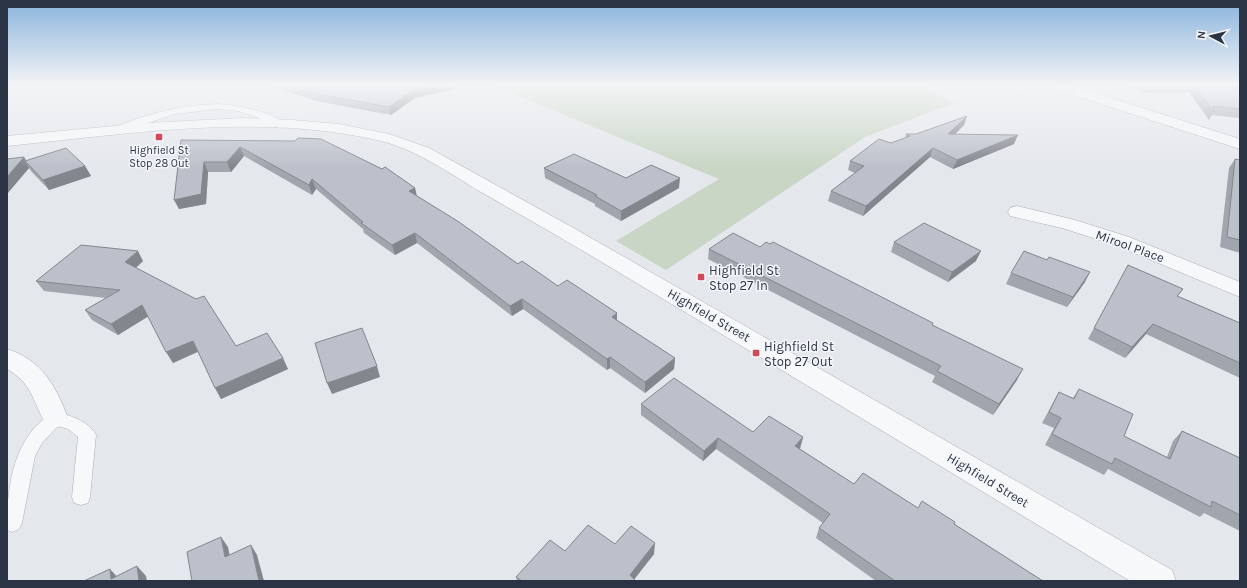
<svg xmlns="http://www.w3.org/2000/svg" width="1247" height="588" font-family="Karla,sans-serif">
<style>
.green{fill:#c9d6c5}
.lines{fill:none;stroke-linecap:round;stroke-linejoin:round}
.lane-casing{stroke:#a9aeb7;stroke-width:1}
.street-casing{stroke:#a9aeb7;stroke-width:1}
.lane{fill:#f7f8fa;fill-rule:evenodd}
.street{fill:#f7f8fa;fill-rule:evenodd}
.wall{fill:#a1a5ae}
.shaded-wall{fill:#83868d}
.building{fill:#bbc0ca;stroke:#83868d}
.poi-dot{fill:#d1495b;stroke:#f4f6f9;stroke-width:1.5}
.labels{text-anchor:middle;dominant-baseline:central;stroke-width:3;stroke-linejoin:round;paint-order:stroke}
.far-poi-label{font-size:11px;fill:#2b3445;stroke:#f4f6f9}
.street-label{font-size:13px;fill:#2b3445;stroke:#f4f6f9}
.poi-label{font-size:13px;fill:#2b3445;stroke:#f4f6f9;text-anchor:start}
</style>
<rect width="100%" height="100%" fill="#e4e7ec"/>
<polygon class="green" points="492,85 920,85 954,103 865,137 666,270 616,241 719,179"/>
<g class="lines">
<defs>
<g id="lane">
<path d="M217 104C235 105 273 111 285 125L280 128 256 117 238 111 217 109 175 114 111 135 106 132C110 128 117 126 123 124 153 112 184 105 217 104Z"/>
<path d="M55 411C70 416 88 420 96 435L90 497 88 503 81 505 74 503 72 497 78 437 68 429 58 426 42 443 35 456 22 523 19 529 12 532 7 530C7 492 11 452 38 424 44 419 48 414 55 411Z"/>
</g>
<g id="street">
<polygon points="1050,85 1070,85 1240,139 1240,149 1052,88"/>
<path d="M244 118 292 120 339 124 389 134 429 148 570 226 1172 570 1176 581H1130C954 474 777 367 600 261 560 237 521 215 481 192 449 173 417 150 381 141 259 112 129 134 7 146V136L147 123Z"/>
<polygon points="1017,206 1075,220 1129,237 1240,282 1240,297 1115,245 1062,228 1010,216 1008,212 1010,208"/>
<path d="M7 349C42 360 56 386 68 418L64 425 55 428 46 425C33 402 33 384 7 369Z"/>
</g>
</defs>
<use href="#lane" class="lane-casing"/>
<use href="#street" class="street-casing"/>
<use href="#lane" class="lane"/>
<use href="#street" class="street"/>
</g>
<g class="wall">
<polygon points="268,85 453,85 454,89 415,98 391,115 316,101"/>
<polygon points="1130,85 1236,85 1240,87 1240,118 1212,115 1209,120 1189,92 1142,93"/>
<polygon points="967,116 964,125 955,134 1014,144 953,169 930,157 863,216 828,201 831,191 855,173 848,170 850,161 891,143 905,138 906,134 916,134"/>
<polygon points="181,140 295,141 415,188 417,196 518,264 558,286 617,313 617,321 675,358 674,369 645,393 610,368 607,370 523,309 512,316 417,243 395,255 364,233 363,229 316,189 312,195 244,156 231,172 208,172 206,204 179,209"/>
<polygon points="24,157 26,161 85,166 91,176 49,190 31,171 29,168 7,194"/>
<polygon points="1235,159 1240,160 1240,253 1220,247 1229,168"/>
<polygon points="544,168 626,178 679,188 621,221 595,206 595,204 545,178"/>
<polygon points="894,242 976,261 948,282 891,252"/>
<polygon points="760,247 932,325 1017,380 993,415 932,382 935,376 708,259 709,249"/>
<polygon points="143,261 136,268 236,346 288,369 221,399 198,352 173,363 148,316 118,335 92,320 85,310 106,298 44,291 36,281"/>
<polygon points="1128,265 1183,289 1178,296 1240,323 1240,378 1146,334 1125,358 1088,339"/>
<polygon points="1011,273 1085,282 1067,307 1006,284"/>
<polygon points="1079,389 1124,436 1167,457 1173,441 1182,431 1240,458 1240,531 1204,513 1200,517 1108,469 1104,475 1045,445 1054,428 1042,423 1059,392 1073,398"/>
<polygon points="641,404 753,432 803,437 800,449 854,484 918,508 954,524 1043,581 876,581 816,538 819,528 823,523 716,449 703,461 641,415"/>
<polygon points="615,544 654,554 634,579 636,581 517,581 516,577 565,551"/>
</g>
<g class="shaded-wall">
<polygon points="438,85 453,85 454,89 415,98 391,115 389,107 413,90"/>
<polygon points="967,116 964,125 945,144 948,134"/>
<polygon points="1018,135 1014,144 953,169 957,160"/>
<polygon points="240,147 244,156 231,172 227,162"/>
<polygon points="933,148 930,157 863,216 866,206"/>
<polygon points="24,157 29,165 25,161 29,168 7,194 7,177"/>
<polygon points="204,162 208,172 206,204 179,209 174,200"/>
<polygon points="85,166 91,176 49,190 43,180"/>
<polygon points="680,178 679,188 621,221 621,211"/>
<polygon points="312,179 316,189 312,195 309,185"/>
<polygon points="415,188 417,198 409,191"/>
<polygon points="415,233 417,243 395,255 392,245"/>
<polygon points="138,251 143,261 131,272 125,262"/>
<polygon points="981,251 976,261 948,282 952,272"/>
<polygon points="1090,272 1085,282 1067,307 1073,297"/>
<polygon points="522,299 523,309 512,316 510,306"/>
<polygon points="142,305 149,316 118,335 111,324"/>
<polygon points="617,313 617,324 612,317"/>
<polygon points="1153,324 1146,334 1125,358 1132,347"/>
<polygon points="193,341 199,351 173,363 166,352"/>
<polygon points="610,357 610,368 607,370 607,359"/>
<polygon points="283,358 288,369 221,399 215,388"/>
<polygon points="675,358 674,369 645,393 645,382"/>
<polygon points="377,366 380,377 332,394 327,383"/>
<polygon points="1023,369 1017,380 993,415 999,404"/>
<polygon points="803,437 800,448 792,457 795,446"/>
<polygon points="718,438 716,449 703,461 704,451"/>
<polygon points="221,537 228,547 232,567 225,557"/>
<polygon points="655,543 654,554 633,581 630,575"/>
<polygon points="251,545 257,555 264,581 259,581"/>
<polygon points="137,566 146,576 147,581 139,581"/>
<polygon points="110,569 120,580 111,579"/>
</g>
<g class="building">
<polygon points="287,85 438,85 413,90 389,107 313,93"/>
<polygon points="1194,85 1236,85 1240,87 1240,109 1213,106 1214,112"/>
<polygon points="967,116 948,134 1018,135 957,160 933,148 866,206 831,191 864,166 850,161 879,139 891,143 910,136 906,134 916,134"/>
<polygon points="298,138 321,139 382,169 385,167 415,188 409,191 459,222 518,264 522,261 558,286 567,280 617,313 612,317 675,358 645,382 610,357 607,359 522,299 510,306 415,233 392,245 361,223 363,222 312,179 309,185 240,147 227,162 204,162 201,194 174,200 181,140 295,141"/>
<polygon points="66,148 85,166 43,180 25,161"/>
<polygon points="574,154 626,178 651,165 680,178 621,211 595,196 597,195 544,168"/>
<polygon points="24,157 7,177 7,159"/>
<polygon points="1235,159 1240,160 1240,240 1227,237"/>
<polygon points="924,223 981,251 952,272 894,242"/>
<polygon points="733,233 760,247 766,242 770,244 773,242 933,323 932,325 1023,369 999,404 937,371 941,366 709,249"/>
<polygon points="81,245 138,251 125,262 196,299 204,296 236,346 267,333 283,358 215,388 193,341 166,352 142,305 111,324 85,310 120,290 36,281"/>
<polygon points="1024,251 1047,260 1049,257 1090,272 1073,297 1011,273"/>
<polygon points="1128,265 1183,289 1177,296 1240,323 1240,363 1153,324 1132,347 1094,328"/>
<polygon points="362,328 377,366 327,383 315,343"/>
<polygon points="674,378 753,432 769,416 803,437 795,446 854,484 863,473 918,508 922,501 955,522 954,524 1043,581 895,581 819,528 830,514 718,438 704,451 641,404"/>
<polygon points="1079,389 1133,414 1124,436 1170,459 1182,431 1240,458 1240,515 1212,501 1211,507 1115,458 1112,464 1052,434 1061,418 1049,412 1059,392 1074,399"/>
<polygon points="588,525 615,544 631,526 655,543 630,575 636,581 522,581 516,577 550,540 565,551"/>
<polygon points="221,537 225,557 251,545 259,581 192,581 187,552"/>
<polygon points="137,566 139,581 84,581 110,569 111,579"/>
</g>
<linearGradient id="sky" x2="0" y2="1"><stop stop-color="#8bb4dd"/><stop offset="0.51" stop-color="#f3f4f6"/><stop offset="1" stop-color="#f3f4f6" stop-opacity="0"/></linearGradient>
<rect width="1247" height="167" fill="url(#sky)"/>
<g class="poi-dot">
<rect x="155" y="133" width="8" height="8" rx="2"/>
<rect x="697" y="273" width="8" height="8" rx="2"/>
<rect x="752" y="349" width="8" height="8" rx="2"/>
</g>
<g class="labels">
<g class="far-poi-label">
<text x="159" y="150">Highfield St<tspan x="159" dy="13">Stop 28 Out</tspan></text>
</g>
<g class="street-label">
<text transform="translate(1130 246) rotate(20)">Mirool Place</text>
<text transform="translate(709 315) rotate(30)">Highfield Street</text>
<text transform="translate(988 480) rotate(31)">Highfield Street</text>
</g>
<g class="poi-label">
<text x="709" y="270">Highfield St<tspan x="709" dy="15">Stop 27 In</tspan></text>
<text x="764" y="346">Highfield St<tspan x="764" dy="15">Stop 27 Out</tspan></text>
</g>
</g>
<rect width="1247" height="588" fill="none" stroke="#2b3445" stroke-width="16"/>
<g transform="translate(1211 36) rotate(277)" stroke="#f4f6f9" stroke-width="3" paint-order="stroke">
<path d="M0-3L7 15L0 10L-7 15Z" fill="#2b3445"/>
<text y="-6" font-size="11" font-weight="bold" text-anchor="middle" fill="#2b3445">N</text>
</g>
</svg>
